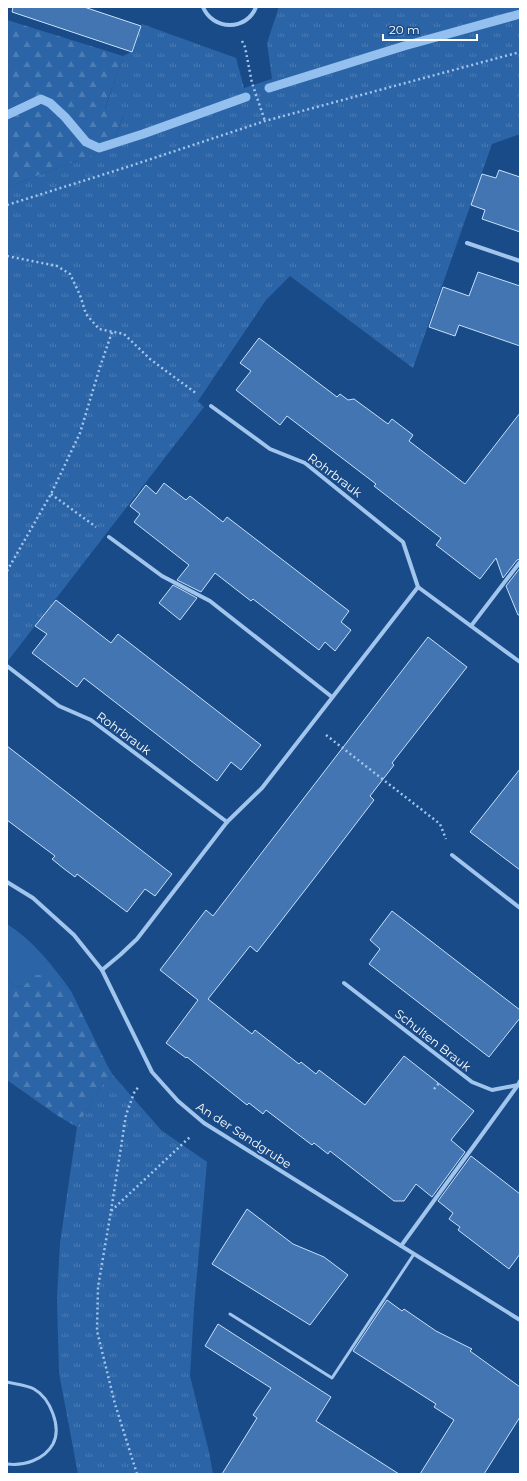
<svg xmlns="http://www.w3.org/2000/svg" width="527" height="1481" font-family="Montserrat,sans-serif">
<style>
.grass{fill:#2c65a7}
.forest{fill:url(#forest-firs)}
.park{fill:url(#park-tufts)}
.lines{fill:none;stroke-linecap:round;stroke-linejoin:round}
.stream{stroke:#94c0ef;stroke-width:9}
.building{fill:#4275b2;stroke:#c7dff9}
.path{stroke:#a2c5ed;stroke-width:2.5;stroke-dasharray:2 3;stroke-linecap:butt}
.lane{stroke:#a2c5ed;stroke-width:3}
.street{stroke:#a2c5ed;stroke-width:4}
.labels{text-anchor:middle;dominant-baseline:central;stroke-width:4;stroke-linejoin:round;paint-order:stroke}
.street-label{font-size:12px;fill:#fff;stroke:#194b88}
</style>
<defs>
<pattern id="forest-firs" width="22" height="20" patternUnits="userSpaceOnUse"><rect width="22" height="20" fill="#2c65a7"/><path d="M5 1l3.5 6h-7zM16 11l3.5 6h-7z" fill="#4c7cb4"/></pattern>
<pattern id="park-tufts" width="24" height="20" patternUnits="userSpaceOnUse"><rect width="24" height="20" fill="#2c65a7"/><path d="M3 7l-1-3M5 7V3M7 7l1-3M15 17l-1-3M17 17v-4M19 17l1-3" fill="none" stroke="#4c7cb4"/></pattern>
</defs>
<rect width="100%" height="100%" fill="#194b88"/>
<path class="grass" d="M7 924C33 940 53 966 71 991L59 980H29L24 987 14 986 7 977Z"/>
<g class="forest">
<polygon points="7,20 123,56 105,108 124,114 111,148 7,187"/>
<polygon points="34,975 46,975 59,980 71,991 108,1067 113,1075 101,1086 77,1127 58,1116 7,1080 7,977 14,986 23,987"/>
</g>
<g class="park">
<polygon points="279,7 520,7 520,134 492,144 413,368 290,276 266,300 198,401 204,407 7,662 7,187 111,148 124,115 105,109 123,56 133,51 142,24 236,58 244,88 272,79 267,43"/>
<polygon points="113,1075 161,1130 207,1162 194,1307 190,1376 209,1452 213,1474 78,1474 59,1373 57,1298 60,1243 77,1127 101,1086"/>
</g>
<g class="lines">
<g class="stream">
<polyline points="269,88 404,46 520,14"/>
<polyline points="7,115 41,99 50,103 65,117 86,142 99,148 143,134 246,97"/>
</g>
</g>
<g class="building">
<polygon points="13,7 84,7 141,26 132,52 12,12"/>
<polygon points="499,170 520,177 520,232 482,219 485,210 471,205 482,174 496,178"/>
<polygon points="478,272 520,286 520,346 459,325 455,336 429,327 443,287 469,296"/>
<polygon points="259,338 337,397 340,394 348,400 354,399 388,424 392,419 413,435 409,441 465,484 520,413 520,559 517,560 503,578 496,558 480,579 436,545 441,538 374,486 376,484 287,416 280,425 236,390 251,371 240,363"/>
<polygon points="164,483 186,500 190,496 223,522 227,517 349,611 341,622 351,630 335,651 325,642 319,650 253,599 251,601 215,573 201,592 177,580 189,565 134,522 140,514 130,506 146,485 156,494"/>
<polygon points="520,568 520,615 518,615 506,586"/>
<polygon points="173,585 197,598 180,620 159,603"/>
<polygon points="56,600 111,643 118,634 261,745 241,770 231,762 217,781 84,678 77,687 32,653 47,634 35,626"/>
<polygon points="428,637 467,667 392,763 394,765 370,796 374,800 319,872 257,952 250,946 208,999 252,1034 255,1030 299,1064 301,1062 316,1074 319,1070 365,1105 404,1056 474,1111 451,1140 465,1152 432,1197 416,1184 404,1201 394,1201 330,1151 328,1154 314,1143 312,1145 266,1110 263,1114 249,1103 247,1105 187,1057 186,1058 166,1043 198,1000 160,970 206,910 213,916"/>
<polygon points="7,746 172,874 155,896 145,889 127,912 77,874 75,877 63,868 52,859 55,856 7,820"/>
<polygon points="520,769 520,870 470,832"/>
<polygon points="392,911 520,1010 520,1018 489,1057 369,964 380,949 370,940"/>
<polygon points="471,1156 520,1194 520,1254 509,1269 458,1230 460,1227 449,1219 453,1213 438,1201"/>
<polygon points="247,1209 293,1244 324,1257 348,1275 310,1325 212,1264"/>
<polygon points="387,1300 402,1311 404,1309 436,1331 472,1349 470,1351 520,1387 520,1417 484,1474 420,1474 454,1420 434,1407 436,1404 353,1351"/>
<polygon points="218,1324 331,1397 316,1421 399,1474 222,1474 257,1418 253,1415 271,1388 205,1346"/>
</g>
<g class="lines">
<g class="path">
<polyline points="242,41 245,47 252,83 265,121"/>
<polyline points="7,205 127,167 265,121 520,52"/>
<polyline points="7,256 57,266 70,274 80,295 86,314 99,329 124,334 150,359 197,394"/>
<polyline points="51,494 96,527"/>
<polyline points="7,571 51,494 80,433 100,367 112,332"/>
<polyline points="326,735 440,824 446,839"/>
<polyline points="434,1089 440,1082"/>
<polyline points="111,1211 126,1115 134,1093 139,1086"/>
<polyline points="137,1474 115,1404 97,1331 98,1287 111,1211 191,1136"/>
</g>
<g class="lane">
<polyline points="230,1314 332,1378 414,1254"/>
<path d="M7 1382C15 1384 27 1385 34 1389 50 1398 62 1427 53 1444 44 1460 24 1466 7 1464"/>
</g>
<g class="street">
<path d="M203 7C213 31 247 31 256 7"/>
<polyline points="467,243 520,261"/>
<polyline points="211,406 270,449 305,463 403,542 418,587"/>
<polyline points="109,537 162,576 210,601 332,697"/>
<polyline points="471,626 520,562"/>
<polyline points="7,666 59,706 91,720 227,822"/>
<polyline points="452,855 520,908"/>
<polyline points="7,882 33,898 74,935 102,970 152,1072 178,1101 204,1123 520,1320"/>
<polyline points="102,970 120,955 137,939 227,822 262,788 418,587 520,662"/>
<polyline points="344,983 472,1082 492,1090 518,1085 520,1081"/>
<polyline points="401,1246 518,1085"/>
</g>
</g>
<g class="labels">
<g class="street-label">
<text transform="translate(335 475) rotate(37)">Rohrbrauk</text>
<text transform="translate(124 733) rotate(36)">Rohrbrauk</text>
<text transform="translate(433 1040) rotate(38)">Schulten Brauk</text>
<text transform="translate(244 1135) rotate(33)">An der Sandgrube</text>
</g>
</g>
<rect width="527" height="1481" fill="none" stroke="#ffffff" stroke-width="16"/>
<path d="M383 34v6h94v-6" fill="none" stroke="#ffffff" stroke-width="2"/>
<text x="389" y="34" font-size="12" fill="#ffffff" stroke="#194b88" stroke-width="3" paint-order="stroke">20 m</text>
</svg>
